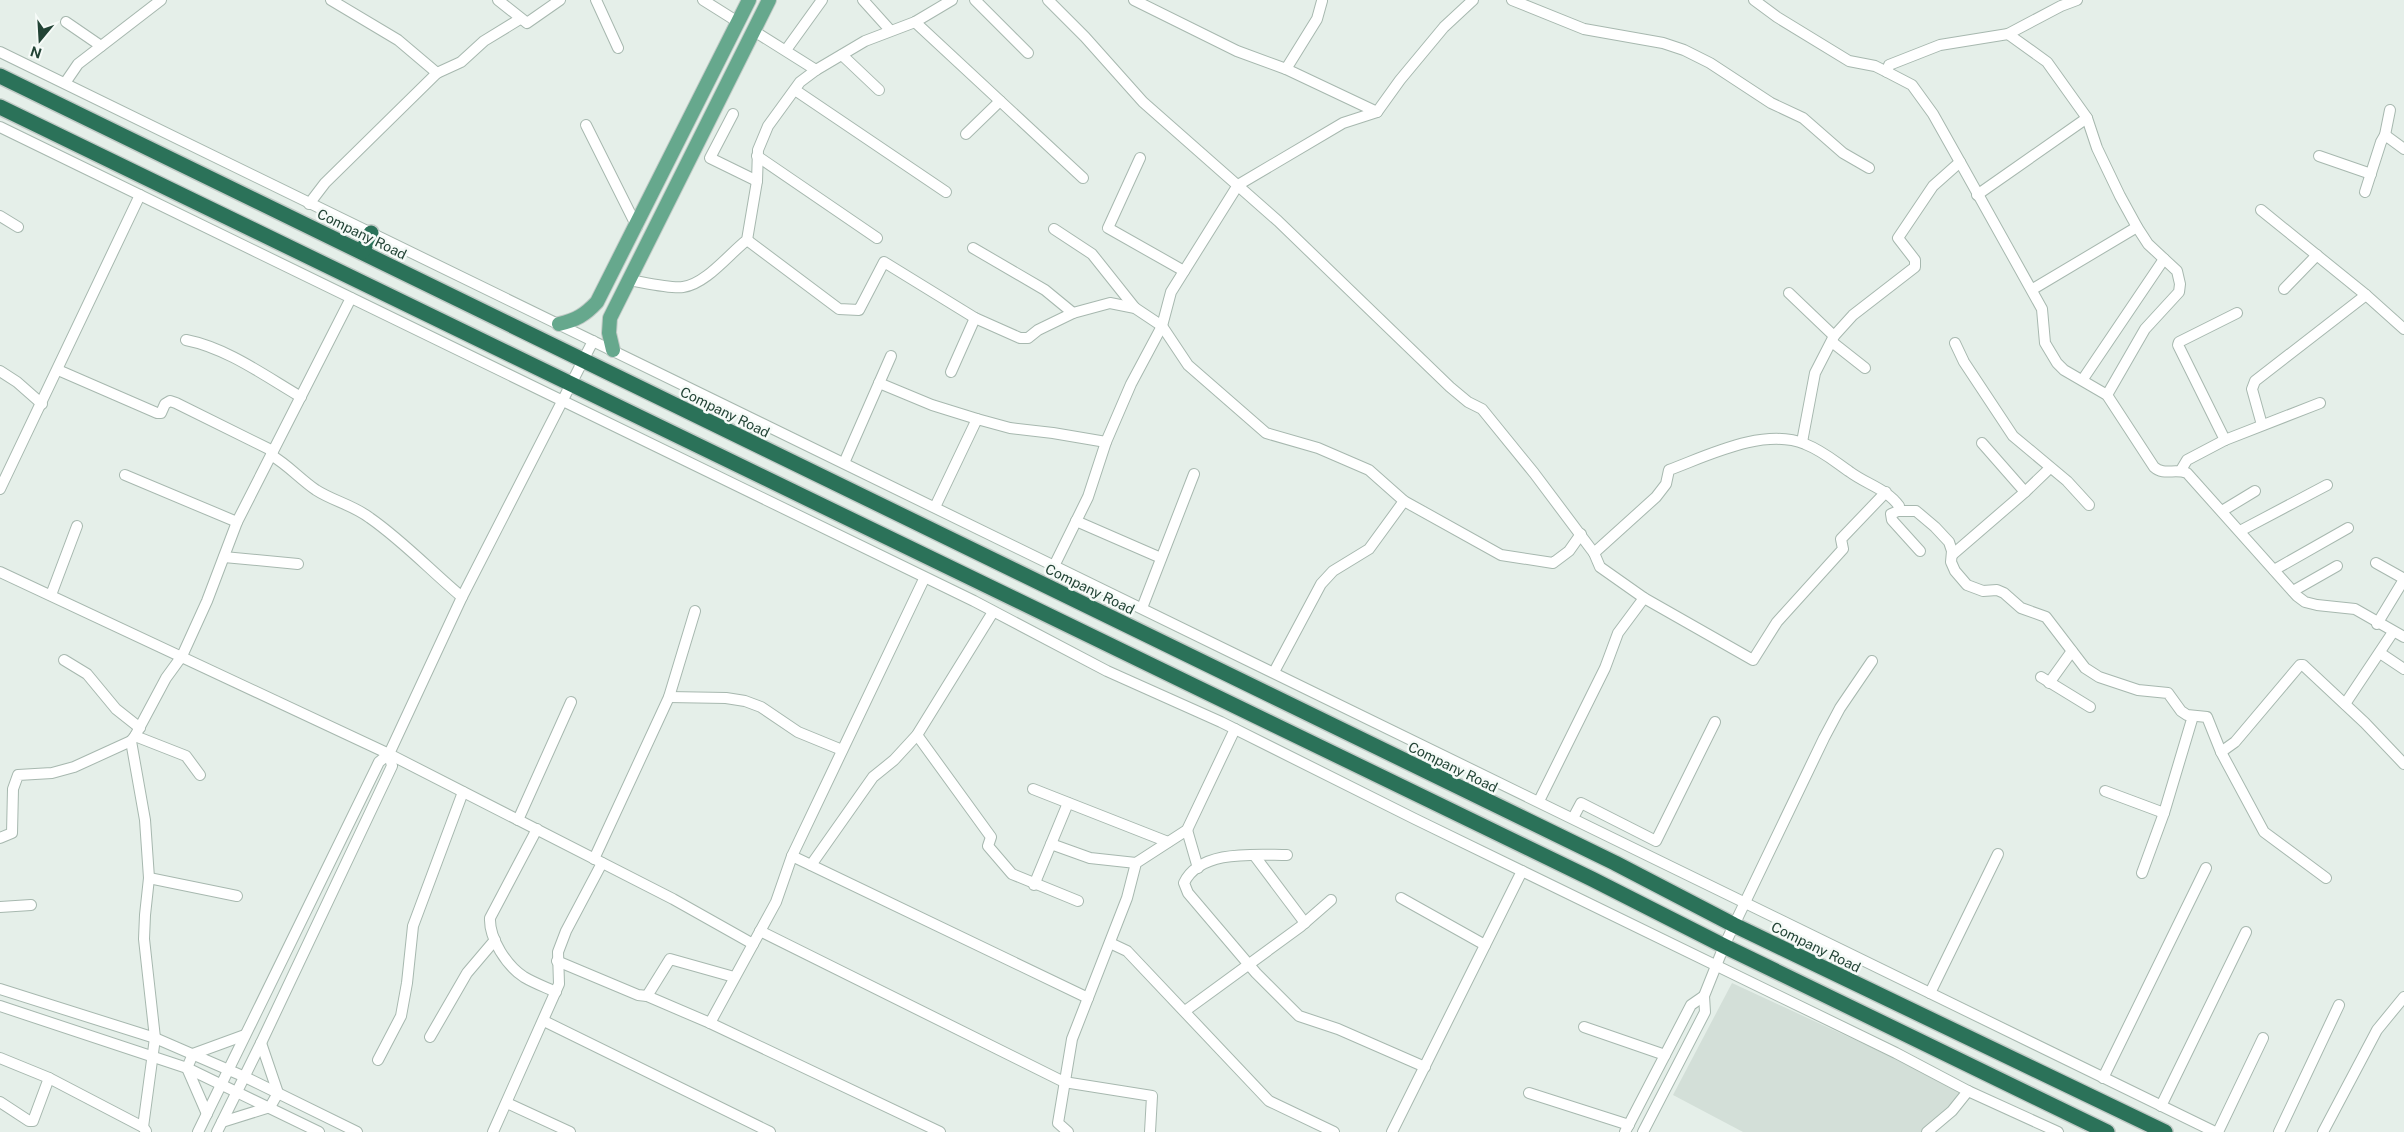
<svg xmlns="http://www.w3.org/2000/svg" width="2404" height="1132" font-family="'Public Sans',sans-serif">
<style>
.built{fill:#d3dfd8}
.lines{fill:none;stroke-linecap:round;stroke-linejoin:round}
.minor-casing{stroke:#a7b8af;stroke-width:12}
.major-casing{stroke:#c1cac6;stroke-width:16}
.highway-casing{stroke:#c1cac6;stroke-width:18}
.minor{stroke:#fff;stroke-width:10}
.major{stroke:#66a88d;stroke-width:14}
.highway{stroke:#2b7259;stroke-width:15}
.labels{text-anchor:middle;dominant-baseline:central;stroke-width:5;stroke-linejoin:round;paint-order:stroke}
.street-label{font-size:14px;fill:#224335;stroke:#f6fbf8}
</style>
<rect width="100%" height="100%" fill="#e5efe9"/>
<polygon class="built" points="1732,983 1974,1095 1930,1132 1743,1132 1673,1095"/>
<g class="lines">
<defs>
<g id="minor">
<polyline points="331,0 398,40 437,73"/>
<polyline points="498,0 527,23 560,0"/>
<polyline points="596,0 618,48"/>
<polyline points="703,0 738,22"/>
<polyline points="863,0 890,30"/>
<polyline points="975,0 1028,53"/>
<polyline points="1048,0 1085,37 1143,102 1278,221 1450,387 1468,402 1482,409 1534,473 1594,553"/>
<polyline points="1134,0 1237,51 1286,69 1377,112"/>
<polyline points="1512,0 1584,29 1663,43 1684,50 1710,63 1771,103 1803,118 1843,153 1869,168"/>
<polyline points="1754,0 1777,17 1849,61 1875,66 1887,72"/>
<polyline points="66,22 101,46"/>
<polyline points="915,22 1083,178"/>
<polyline points="754,31 816,70"/>
<polyline points="2008,34 2047,62 2087,118 2097,148 2120,196 2137,227 2148,244 2177,271 2180,284 2179,292 2145,329 2107,395"/>
<polyline points="786,50 822,0"/>
<polyline points="0,52 2215,1132"/>
<polyline points="842,55 879,90"/>
<polyline points="1286,69 1317,19 1322,1"/>
<polyline points="65,83 78,64 161,0"/>
<polyline points="795,90 946,192"/>
<polyline points="733,114 710,158 757,181"/>
<polyline points="586,125 637,227"/>
<polyline points="0,127 974,601 1107,671 1221,722 1415,819 1896,1053 1968,1091 2058,1132"/>
<polyline points="966,134 1000,101"/>
<polyline points="2385,135 2404,149"/>
<polyline points="757,156 877,238"/>
<polyline points="2319,156 2371,174"/>
<polyline points="1140,158 1108,228 1184,271"/>
<path d="M1960 162 2042 309 2045 343 2057 363 2064 370 2107 395 2154 467C2164 476 2175 468 2187 473L2297 596 2305 602 2317 605 2355 609 2404 637"/>
<polyline points="2365,192 2381,142 2385,135 2390,110"/>
<polyline points="1977,195 2087,118"/>
<polyline points="309,204 325,183 437,73 461,62 484,41 520,19"/>
<polyline points="2261,210 2366,295 2404,329"/>
<polyline points="0,216 18,227"/>
<polyline points="1054,229 1092,254 1135,308"/>
<polyline points="747,240 839,309 859,310 884,262 975,318 1020,338 1028,338 1038,330 1073,313 1110,303 1135,308 1162,326 1188,365 1266,433 1318,448 1369,470 1404,501 1501,555 1553,563 1569,551 1581,534"/>
<polyline points="973,248 1045,290 1073,313"/>
<path d="M629 280C642 282 671 289 683 287 706 284 729 254 747 240L757 181 758 150 768 126 800 82 816 70 865 41 915 22 952 0"/>
<polyline points="2033,289 2137,227"/>
<polyline points="2284,289 2317,255"/>
<polyline points="1789,293 1834,336"/>
<path d="M186 340C227 348 265 376 301 397"/>
<polyline points="1832,342 1865,368"/>
<polyline points="1955,343 1964,362 2013,436 2067,481 2089,505"/>
<polyline points="58,370 157,413 161,413 165,404 170,401 176,403 273,451"/>
<polyline points="0,371 17,382 42,404"/>
<polyline points="951,372 975,318"/>
<polyline points="2083,379 2164,259"/>
<polyline points="879,383 932,405 977,419"/>
<polyline points="2262,425 2252,389 2255,381 2366,295"/>
<polyline points="2225,440 2178,345 2179,342 2237,313"/>
<polyline points="1802,442 1815,373 1834,336 1853,315 1915,267 1915,260 1898,238 1933,186 1960,162 1933,114 1912,85 1887,72 1889,65 1940,45 2008,34 2061,6 2077,0"/>
<polyline points="1982,443 2025,492"/>
<path d="M271 455C288 465 300 479 316 490 333 501 353 505 370 518 403 541 431 571 462 597"/>
<polyline points="844,463 891,356"/>
<polyline points="2181,470 2187,460 2225,440 2320,403"/>
<polyline points="125,475 237,522"/>
<polyline points="0,489 140,195"/>
<path d="M1886 492 1841 539 1843 549 1777 622 1753 660 1644 598 1600 567 1594 553 1656 497 1666 484 1669 470C1707 456 1764 427 1805 444 1823 451 1834 461 1850 472 1866 484 1887 489 1899 506L1898 511 1891 514 1892 520 1920 551"/>
<polyline points="935,507 977,419 1010,428 1053,433 1106,442"/>
<polyline points="1898,511 1916,511 1935,527 1949,542 1952,551 1951,562 1955,571 1967,585 1983,591 1997,590 2004,593 2021,608 2046,617 2085,668 2099,677 2138,690 2168,693 2181,711 2187,715 2207,717 2221,752 2264,832 2326,878"/>
<polyline points="2222,511 2255,491"/>
<polyline points="1076,521 1161,558"/>
<polyline points="2240,531 2327,485"/>
<polyline points="1952,555 2025,492 2050,468"/>
<polyline points="224,557 298,564"/>
<polyline points="2376,563 2401,577 2403,581 2377,624"/>
<polyline points="1054,566 1088,497 1106,442 1131,384 1162,326 1171,292 1238,185 1343,123 1377,112 1400,80 1444,27 1473,0"/>
<polyline points="2274,570 2348,528"/>
<polyline points="0,572 389,754 673,899 753,944"/>
<polyline points="2293,591 2337,566"/>
<polyline points="51,595 77,526"/>
<polyline points="1142,608 1194,474"/>
<polyline points="2380,653 2404,669"/>
<polyline points="64,660 87,674 116,709 140,728"/>
<polyline points="1274,672 1321,584 1333,571 1369,549 1404,501"/>
<polyline points="2041,677 2090,707"/>
<polyline points="2049,683 2072,651"/>
<polyline points="669,697 726,698 745,701 761,707 798,732 842,750"/>
<polyline points="2345,704 2393,632"/>
<polyline points="917,735 991,837 988,846 1012,874 1078,901"/>
<polyline points="135,736 186,756 200,775"/>
<polyline points="131,741 145,820 149,878 145,915 144,939 155,1038 143,1127"/>
<polyline points="2221,752 2235,742 2300,665 2303,665 2365,723 2404,764"/>
<polyline points="1033,789 1168,842"/>
<polyline points="2105,791 2164,813"/>
<polyline points="1539,801 1605,668 1618,633 1644,598"/>
<polyline points="1573,818 1581,803 1656,841 1715,722"/>
<polyline points="518,820 571,702"/>
<path d="M537 829 490 918C489 939 507 966 524 977 534 983 545 987 556 992"/>
<polyline points="1187,830 1198,868"/>
<polyline points="0,838 12,833 13,789 18,775 52,773 74,767 131,741 135,736 166,678 182,656 207,601 237,522 351,298"/>
<polyline points="1051,844 1090,858 1136,863"/>
<polyline points="1254,855 1305,923"/>
<path d="M1287 855C1256 855 1200 849 1184 883L1188 893 1256 973 1299 1016 1338 1029 1425 1067"/>
<polyline points="792,856 1088,998"/>
<polyline points="594,859 669,697 695,611"/>
<polyline points="811,865 873,777 894,760 917,735 993,612"/>
<polyline points="2142,873 2164,813 2193,716"/>
<polyline points="149,878 237,896"/>
<polyline points="1034,885 1068,803"/>
<polyline points="1401,898 1485,945"/>
<polyline points="0,907 31,905"/>
<polyline points="760,931 1064,1082 1152,1096 1150,1132"/>
<polyline points="1110,943 1127,951 1269,1101 1334,1132"/>
<polyline points="557,961 638,995 647,996 710,1023 940,1132"/>
<polyline points="0,989 155,1038 245,1077 357,1132"/>
<polyline points="1930,993 1998,854"/>
<polyline points="647,996 670,959 734,977"/>
<polyline points="0,1006 187,1068 319,1132"/>
<polyline points="1185,1011 1300,927 1331,900"/>
<polyline points="544,1021 770,1132"/>
<polyline points="710,1023 776,902 792,856 924,579"/>
<polyline points="1584,1027 1665,1055"/>
<polyline points="430,1037 467,973 495,940"/>
<polyline points="0,1058 49,1078 143,1127 146,1131"/>
<polyline points="378,1060 401,1016 407,983 413,926 463,792"/>
<polyline points="2103,1078 2206,868"/>
<polyline points="1529,1093 1629,1125"/>
<polyline points="0,1102 29,1121 33,1121 49,1078"/>
<polyline points="507,1103 570,1132"/>
<polyline points="2161,1106 2246,932"/>
<polyline points="207,1114 187,1068 193,1054 245,1035"/>
<polyline points="222,1122 270,1107 278,1093 261,1043"/>
<polyline points="198,1132 379,762 389,754 462,597 593,341"/>
<polyline points="217,1132 261,1043 392,766 389,754"/>
<polyline points="493,1132 559,984 558,952 566,931 602,863"/>
<polyline points="1068,1132 1058,1123 1072,1039 1127,898 1136,863 1187,830 1235,729"/>
<polyline points="1392,1132 1522,871"/>
<polyline points="1625,1132 1691,1005 1704,996"/>
<polyline points="1643,1132 1705,1012 1704,996 1724,946 1824,738 1840,708 1872,661"/>
<polyline points="1927,1132 1952,1111 1968,1091"/>
<polyline points="2218,1132 2263,1038"/>
<polyline points="2279,1132 2339,1005"/>
<polyline points="2323,1132 2377,1030 2404,997"/>
</g>
<g id="major">
<path d="M559 324C576 320 585 315 597 302L749 0"/>
<polyline points="613,350 609,333 610,318 769,0"/>
</g>
<g id="highway">
<polyline points="0,76 1615,863 1734,925 2165,1132"/>
<polyline points="0,107 1592,879 1724,946 2107,1132"/>
<polyline points="362,252 371,233"/>
</g>
</defs>
<use href="#minor" class="minor-casing"/>
<use href="#major" class="major-casing"/>
<use href="#highway" class="highway-casing"/>
<use href="#minor" class="minor"/>
<use href="#major" class="major"/>
<use href="#highway" class="highway"/>
</g>
<g class="labels">
<g class="street-label">
<text transform="translate(362 234) rotate(26)">Company Road</text>
<text transform="translate(725 412) rotate(26)">Company Road</text>
<text transform="translate(1090 589) rotate(26)">Company Road</text>
<text transform="translate(1453 767) rotate(26)">Company Road</text>
<text transform="translate(1816 947) rotate(26)">Company Road</text>
</g>
</g>
<g transform="translate(40 40) rotate(198)" stroke="#f6fbf8" stroke-width="4" paint-order="stroke">
<path d="M0-4L9 19L0 12L-9 19Z" fill="#224335"/>
<text y="-8" font-size="14" font-weight="bold" text-anchor="middle" fill="#224335">N</text>
</g>
</svg>
